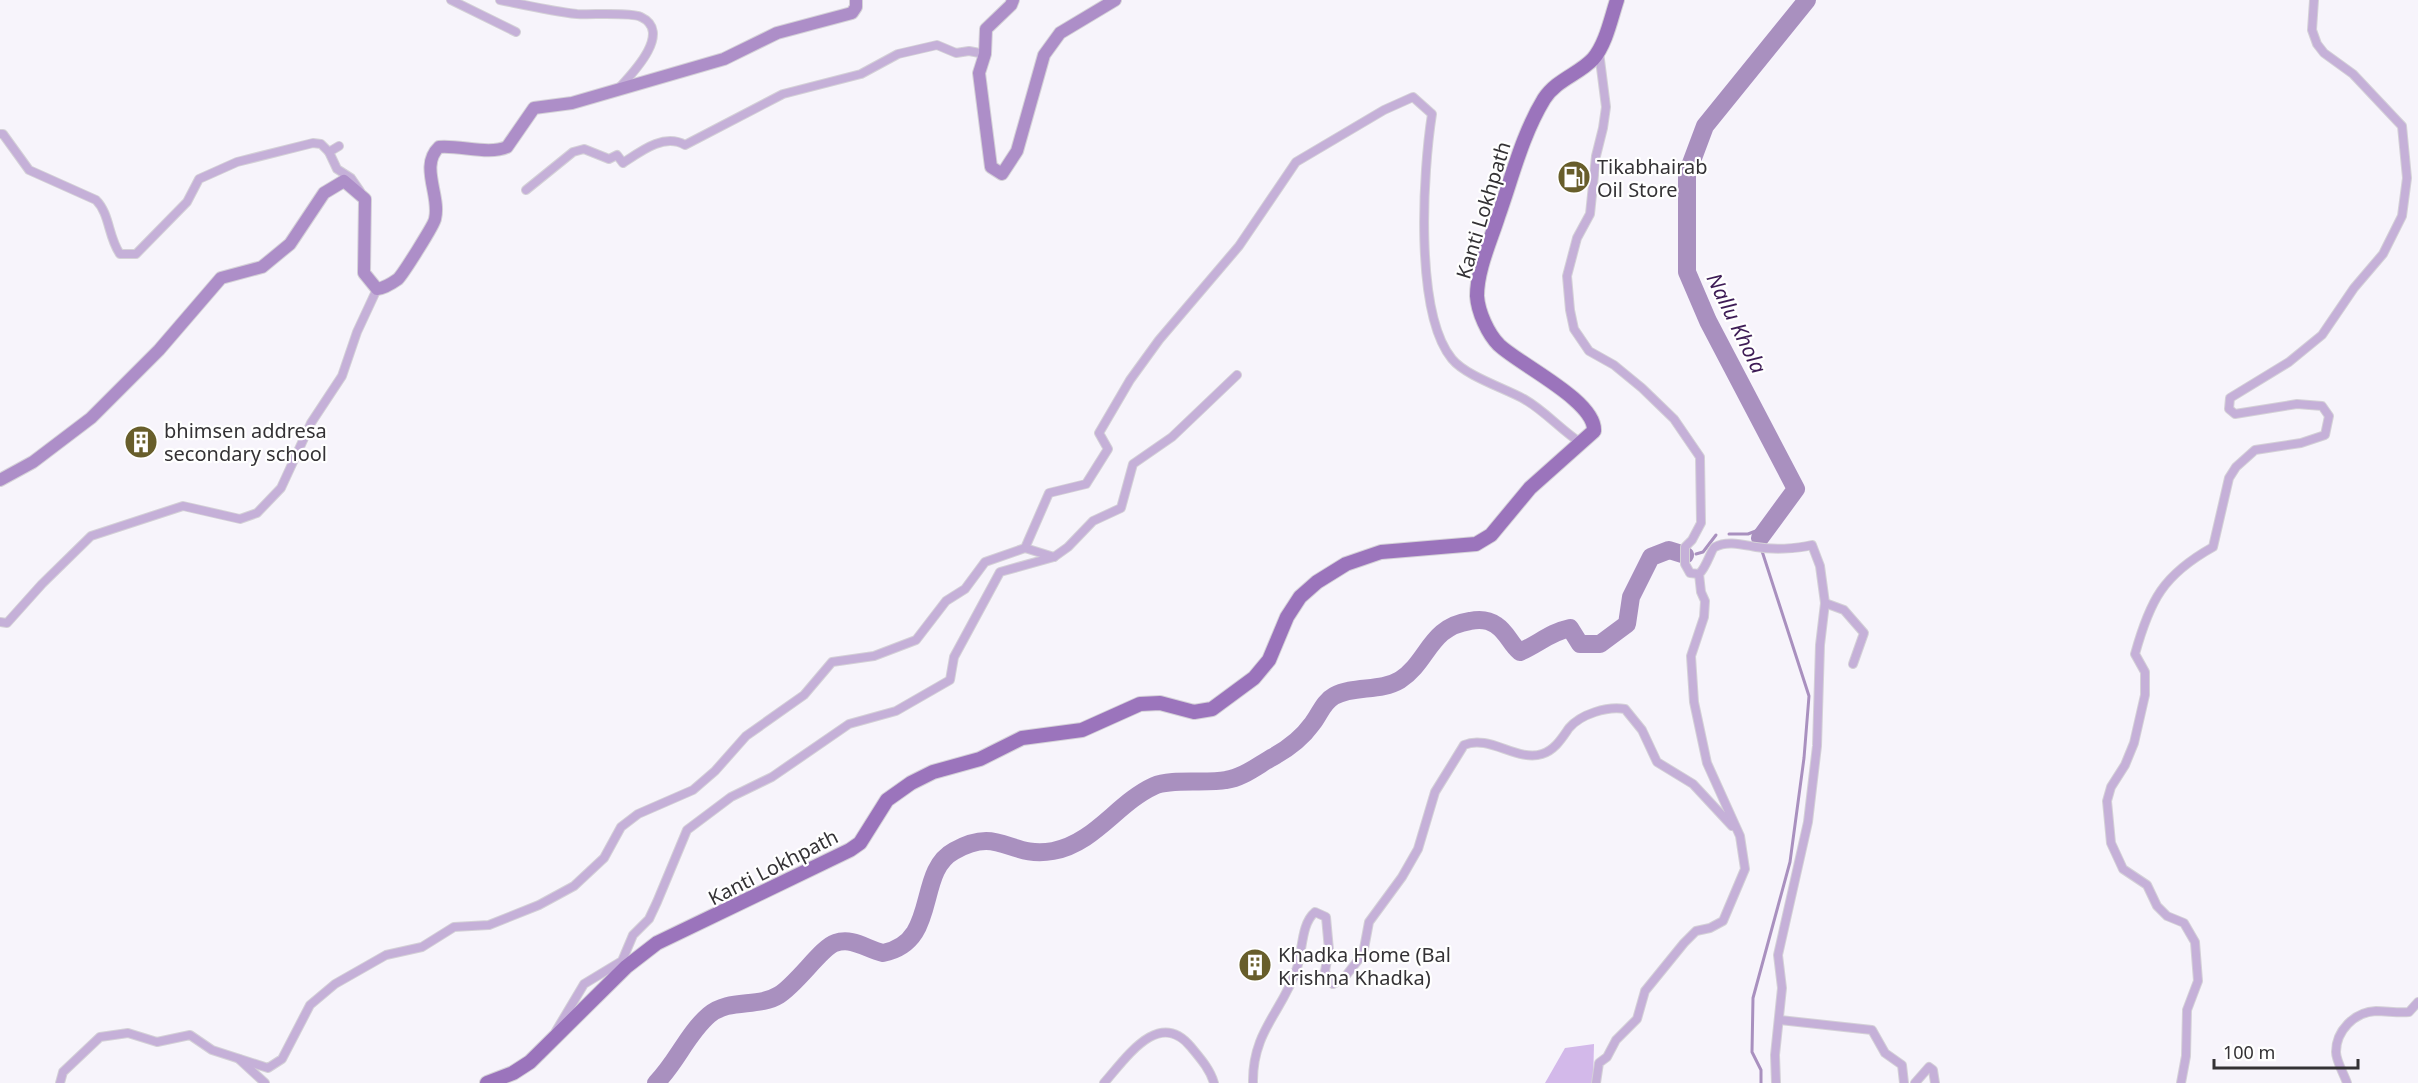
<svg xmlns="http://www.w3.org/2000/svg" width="2418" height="1083" font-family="'Noto Sans',sans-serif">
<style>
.green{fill:#d3b9ea}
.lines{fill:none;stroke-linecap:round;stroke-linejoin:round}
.stream{stroke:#a990bf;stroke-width:3}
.river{stroke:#a990bf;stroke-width:18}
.street-casing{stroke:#d4d1d7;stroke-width:10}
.secondary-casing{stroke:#d4d1d7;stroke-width:14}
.primary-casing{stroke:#d4d1d7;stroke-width:16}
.street{stroke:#c5b0d8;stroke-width:8}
.secondary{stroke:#ad8ec8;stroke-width:12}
.primary{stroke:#9b74bc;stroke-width:14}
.labels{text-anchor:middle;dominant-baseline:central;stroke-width:4.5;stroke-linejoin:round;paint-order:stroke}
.poi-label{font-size:20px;fill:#343235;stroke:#fff;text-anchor:start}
.street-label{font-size:20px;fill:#343235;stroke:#fff}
.water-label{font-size:21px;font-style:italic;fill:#3d1b55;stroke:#fff}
</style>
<rect width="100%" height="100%" fill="#f7f4fb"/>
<polygon class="green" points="1594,1044 1593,1083 1545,1083 1565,1048"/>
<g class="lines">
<g class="stream">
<polyline points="1729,534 1748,534 1769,526"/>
<polyline points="1696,554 1703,552 1716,535"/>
<polyline points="1761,1083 1761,1070 1752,1052 1753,998 1790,862 1804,758 1809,696 1762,551"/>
</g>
<g class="river">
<polyline points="1760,538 1796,489 1708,321 1687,272 1687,174 1705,126 1807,0"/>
<path d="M656 1083C677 1062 687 1034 709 1015 729 998 758 1008 779 995 797 984 822 947 835 943 853 937 866 949 883 953 940 942 915 872 954 851 1000 825 1009 859 1053 851 1095 843 1117 803 1154 786 1171 778 1206 784 1226 780 1242 778 1257 766 1271 758 1286 750 1302 738 1312 724 1320 714 1323 702 1334 696 1354 685 1380 692 1400 680 1429 661 1429 627 1470 621 1479 619 1489 620 1496 625 1508 633 1510 644 1520 652 1538 644 1551 632 1570 628L1580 644H1600L1627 624 1631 597 1651 557 1669 550 1685 555"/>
</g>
<defs>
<g id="street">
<polyline points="451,0 516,32"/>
<path d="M500 0C525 5 551 11 577 14 590 15 631 12 641 17 673 32 632 74 619 88"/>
<polyline points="1599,52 1606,107 1603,128 1596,156 1590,214 1577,238 1567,276 1570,310 1574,329 1589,351 1614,365 1642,388 1674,419 1700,457 1701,523 1692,540 1685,547 1685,564 1690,573 1699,574"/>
<path d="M0 134H3L29 170 96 200C110 214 108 237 120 254H136L187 202 199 179 237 162 313 143 321 144 329 152"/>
<polyline points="339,146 329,152 337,169 351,178 360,191"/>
<path d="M526 190 573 152 584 149 609 159 617 155 623 163C641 151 664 133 685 145L783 94 861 74 898 54 937 45 956 53 969 51 985 54"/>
<polyline points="1025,548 1054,557"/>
<polyline points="1825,603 1844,610 1864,633 1853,664"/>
<polyline points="0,622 7,623 42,584 91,536 183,506 240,519 257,513 281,488 311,423 342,376 357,332 377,289"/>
<polyline points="1780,1020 1872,1030 1885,1053 1902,1065 1904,1083"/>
<polyline points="556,1031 584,984 622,961 633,935 649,919 657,902 687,830 731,797 772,777 849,724 896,711 950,680 954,657 1000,572 1054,557 1068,547 1093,521 1121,508 1133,464 1172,437 1237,375"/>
<polyline points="239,1059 265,1083"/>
<path d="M60 1083 63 1072 100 1037 128 1033 157 1042 190 1035 212 1050 268 1068 282 1059 310 1005 335 984 386 955 422 947 454 927 489 925 539 905 574 886 604 858 621 827 638 814 693 790 715 771 746 736 804 695 832 662 874 656 916 640 946 601 965 589 985 562 1025 548 1049 493 1086 484 1108 449 1099 433 1130 380 1159 340 1239 246 1296 162 1384 110 1413 97 1432 114C1423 171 1414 313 1452 359 1466 376 1504 388 1524 399 1545 411 1561 430 1581 443"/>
<path d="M1104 1083C1127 1057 1159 1008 1191 1047 1200 1058 1210 1069 1214 1083"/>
<path d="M1253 1083C1252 1031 1283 1011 1297 968 1303 949 1301 924 1315 912L1326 917 1329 950 1325 971 1328 980 1333 984 1344 978 1363 954 1369 922 1402 877 1418 849 1435 792 1464 745C1489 734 1517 762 1542 754 1555 750 1562 738 1569 728 1581 714 1607 706 1625 709L1642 730 1657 762 1693 784 1732 826"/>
<path d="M1596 1083 1599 1063 1607 1057 1616 1040 1637 1019 1645 991 1684 943 1696 931 1710 928 1723 921 1745 869 1740 836 1707 763 1694 702 1691 656 1704 617 1705 601 1701 592 1699 574C1707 567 1711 549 1715 547 1727 540 1744 545 1756 547 1773 550 1796 549 1812 545L1820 566 1825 603 1820 645 1817 746 1808 822 1778 955 1782 988 1775 1055 1776 1083"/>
<polyline points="1915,1083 1929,1067 1933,1070 1935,1083"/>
<path d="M2181 1083 2186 1056 2187 1010 2198 981 2195 942 2184 923 2167 916 2157 906 2147 885 2123 869 2111 843 2107 801 2111 787 2125 765 2134 743 2145 695V672L2135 654C2150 600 2163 575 2213 547L2229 478 2236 467 2255 450 2301 443 2325 435 2329 416 2322 406 2297 404 2235 414 2229 409 2230 398 2289 362 2322 335 2354 288 2383 254 2402 216 2407 178 2402 126 2353 74 2324 53 2317 44 2312 30 2314 0"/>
<path d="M2347 1083C2344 1074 2336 1061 2336 1052 2336 1031 2354 1012 2376 1011 2387 1011 2398 1013 2409 1012L2418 1002"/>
</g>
<g id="secondary">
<polyline points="1013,0 1011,5 986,29 985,54 979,73 991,167 1002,174 1017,151 1044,55 1060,33 1115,0"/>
<path d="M0 480 33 462 91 418 159 350 221 278 262 267 290 244 324 193 344 181 365 199 364 273 377 289C385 288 391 284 398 279 403 274 434 225 435 219 441 196 419 166 439 147 460 145 489 155 507 147L534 108 572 103 724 59 777 33 852 13 856 7V0"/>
</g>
<path id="primary" d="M487 1083 513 1073 530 1062 626 967 657 943 850 850 860 843 887 800 911 783 933 772 980 759 1022 738 1082 730 1140 704 1160 703 1194 712 1212 709 1254 678 1269 660 1287 617 1300 597 1317 582 1346 564 1381 552 1476 544 1491 535 1530 488 1594 431C1596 401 1520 365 1499 345 1488 334 1478 312 1477 296 1477 270 1490 242 1498 217 1512 178 1522 135 1544 99 1556 80 1579 74 1593 59 1606 44 1611 18 1617 0"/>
</defs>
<use href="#street" class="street-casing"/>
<use href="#secondary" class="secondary-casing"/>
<use href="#primary" class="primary-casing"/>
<use href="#street" class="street"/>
<use href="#secondary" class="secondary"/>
<use href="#primary" class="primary"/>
</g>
<defs>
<symbol id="fuel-disc" viewBox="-11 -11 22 22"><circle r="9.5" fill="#685e2b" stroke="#fff"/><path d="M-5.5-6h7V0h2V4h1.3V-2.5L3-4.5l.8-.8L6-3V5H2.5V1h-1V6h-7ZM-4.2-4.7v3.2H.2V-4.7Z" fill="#fff"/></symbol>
<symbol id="building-disc" viewBox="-11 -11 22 22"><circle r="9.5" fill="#685e2b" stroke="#fff"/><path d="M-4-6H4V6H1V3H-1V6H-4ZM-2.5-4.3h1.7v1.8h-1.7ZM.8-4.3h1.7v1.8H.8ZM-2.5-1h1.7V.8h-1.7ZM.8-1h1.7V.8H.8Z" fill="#fff"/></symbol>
</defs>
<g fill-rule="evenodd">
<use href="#fuel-disc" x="1555" y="158" width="38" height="38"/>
<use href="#building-disc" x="122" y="423" width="38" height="38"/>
<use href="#building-disc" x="1236" y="946" width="38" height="38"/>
</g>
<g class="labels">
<g class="poi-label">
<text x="1597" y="166">Tikabhairab<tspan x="1597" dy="23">Oil Store</tspan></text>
<text x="164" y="430">bhimsen addresa<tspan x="164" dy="23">secondary school</tspan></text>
<text x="1278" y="954">Khadka Home (Bal<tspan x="1278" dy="23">Krishna Khadka)</tspan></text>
</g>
<g class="street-label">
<text transform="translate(1483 210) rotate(-73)">Kanti Lokhpath</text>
<text transform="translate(773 867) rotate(-27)">Kanti Lokhpath</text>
</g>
<g class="water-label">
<text transform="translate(1737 323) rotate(64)">Nallu Khola</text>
</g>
</g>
<path d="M2214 1059v9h144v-9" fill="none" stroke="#343235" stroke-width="3"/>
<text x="2223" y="1059" font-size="18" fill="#343235" stroke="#ffffff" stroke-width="4.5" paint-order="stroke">100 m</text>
</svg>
